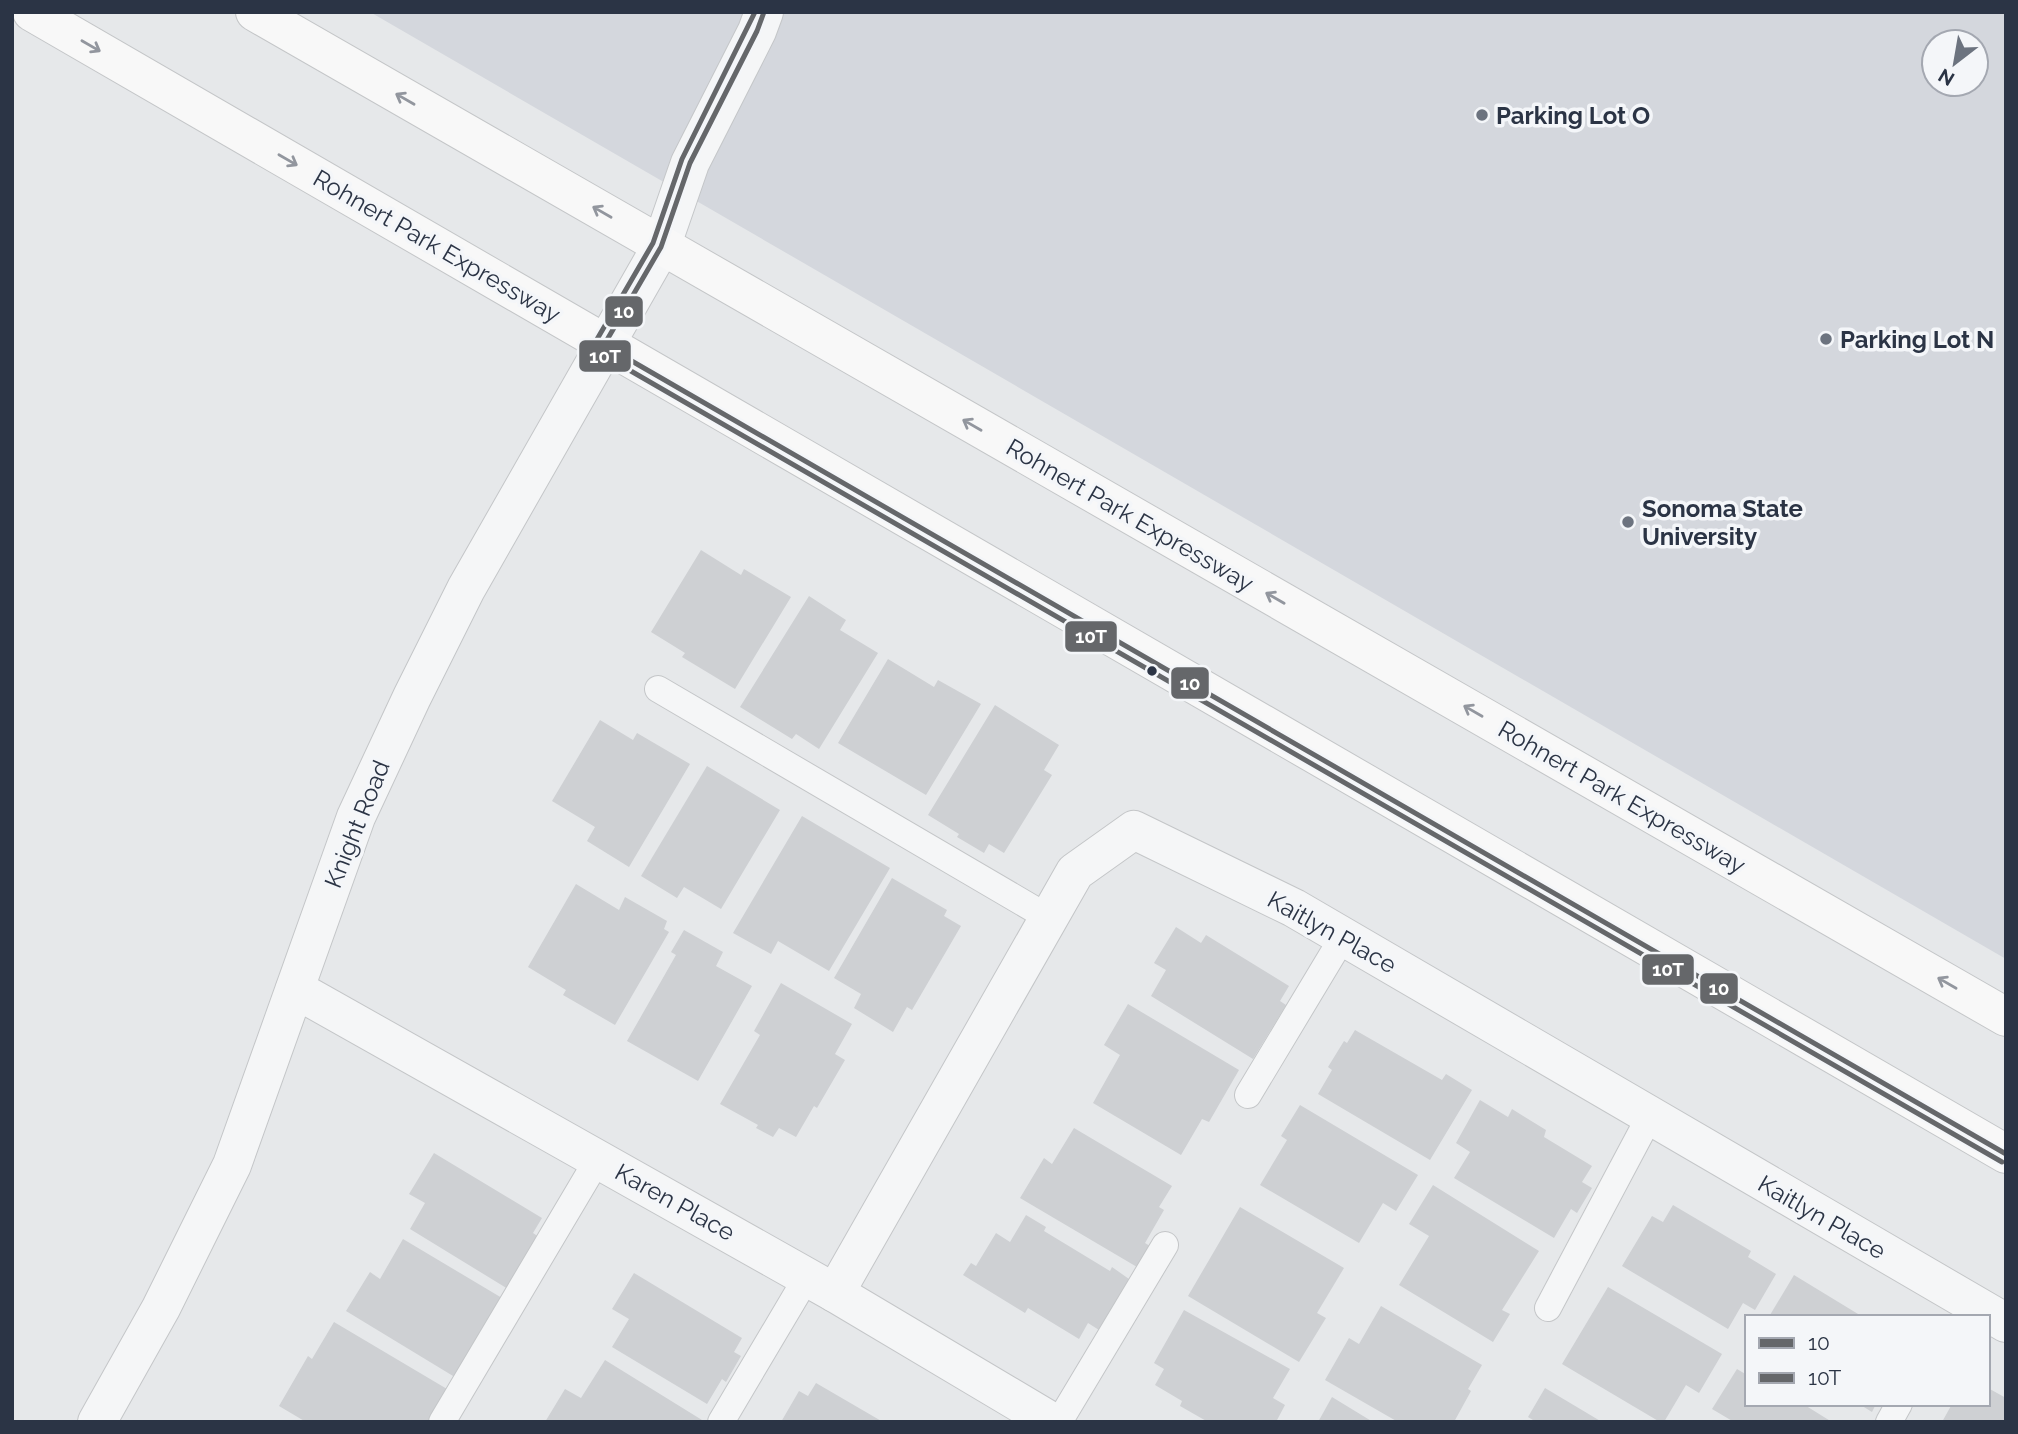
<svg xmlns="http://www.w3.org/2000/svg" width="2018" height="1434" font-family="Raleway,sans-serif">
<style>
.built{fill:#d4d7dd;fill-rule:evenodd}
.building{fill:#ced0d3}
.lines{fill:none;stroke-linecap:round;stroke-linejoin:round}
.service-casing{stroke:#c4c6c8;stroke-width:28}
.minor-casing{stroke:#c4c6c8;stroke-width:40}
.secondary-casing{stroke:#c4c6c8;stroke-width:40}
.service{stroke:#f5f6f7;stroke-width:26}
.minor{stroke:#f5f6f7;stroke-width:38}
.secondary{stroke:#f8f8f8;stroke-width:38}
.bus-1-casing{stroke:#f4f6f9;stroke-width:10}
.bus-2-casing{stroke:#f4f6f9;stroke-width:10}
.bus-1{stroke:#65676a;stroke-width:5}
.bus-2{stroke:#65676a;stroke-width:5}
.oneway{stroke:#92969e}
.poi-dot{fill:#6c737f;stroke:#f4f6f9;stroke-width:2.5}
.bus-dot{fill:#2b3445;stroke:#f4f6f9;stroke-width:2.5}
.labels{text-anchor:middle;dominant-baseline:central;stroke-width:7;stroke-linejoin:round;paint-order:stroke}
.poi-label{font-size:24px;font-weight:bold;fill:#2b3445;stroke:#f4f6f9;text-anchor:start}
.street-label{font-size:24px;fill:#2b3445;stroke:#f4f6f9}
.line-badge{stroke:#f4f6f9;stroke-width:2.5}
.badge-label{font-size:19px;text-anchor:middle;font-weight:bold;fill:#fff}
</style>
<rect width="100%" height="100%" fill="#e6e8ea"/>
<path class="built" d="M370 12H2006V959ZM1934 42H1976V84H1934Z"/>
<g class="building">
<polygon points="701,550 741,575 744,569 791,597 735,689 682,657 685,653 651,632"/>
<polygon points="809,596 846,620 840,630 878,653 819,749 796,734 792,739 740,707"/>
<polygon points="888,659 934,687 938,680 981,704 926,795 838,743"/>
<polygon points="995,705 1059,745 1044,770 1052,775 1004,853 989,844 984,853 957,837 959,834 928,815"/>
<polygon points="600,720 633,740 637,733 690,764 629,867 587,841 595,827 552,801"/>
<polygon points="707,766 780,810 721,909 684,887 677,898 641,876"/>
<polygon points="802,816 890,868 829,971 778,941 771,954 733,933"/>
<polygon points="892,878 947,910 944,916 961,926 912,1010 907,1007 893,1032 854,1008 861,994 834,978"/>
<polygon points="576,884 619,910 625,897 667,921 664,929 669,932 615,1025 563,995 566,990 528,967"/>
<polygon points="1176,927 1201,943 1206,935 1289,986 1280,1001 1286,1005 1253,1059 1151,996 1166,970 1154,963"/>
<polygon points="684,930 723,952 716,966 752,986 698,1081 627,1041 676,955 671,952"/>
<polygon points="781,983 852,1024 835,1054 845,1060 817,1108 814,1106 796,1137 779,1128 773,1137 756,1128 758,1125 720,1104 760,1035 754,1031"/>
<polygon points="1128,1004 1239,1070 1209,1122 1202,1119 1181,1155 1093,1103 1120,1055 1104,1045"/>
<polygon points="1355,1030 1442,1080 1446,1074 1472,1090 1430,1160 1318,1094 1332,1070 1328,1067 1344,1041 1347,1043"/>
<polygon points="1480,1100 1508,1117 1512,1109 1546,1130 1544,1137 1592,1166 1582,1182 1592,1188 1577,1213 1571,1209 1554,1238 1454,1178 1470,1152 1456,1143"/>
<polygon points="1300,1105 1418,1175 1396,1211 1383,1203 1359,1243 1260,1185 1287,1140 1281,1136"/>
<polygon points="1074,1128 1172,1186 1159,1207 1164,1210 1145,1243 1150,1246 1137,1267 1020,1198 1044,1158 1052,1164"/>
<polygon points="434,1153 542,1218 533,1233 539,1237 508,1289 410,1229 425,1203 409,1194"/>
<polygon points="1433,1185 1539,1251 1502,1310 1510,1314 1493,1342 1399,1285 1429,1236 1409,1224"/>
<polygon points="1673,1205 1751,1251 1748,1257 1776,1274 1755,1310 1743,1303 1728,1329 1622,1266 1652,1216 1663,1222"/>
<polygon points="1240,1207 1344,1268 1317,1313 1326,1318 1299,1362 1188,1296"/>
<polygon points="1026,1215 1046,1227 1044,1231 1110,1271 1112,1267 1129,1279 1099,1330 1088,1323 1079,1339 1028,1308 1025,1313 963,1275 971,1263 976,1266 996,1233 1010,1242"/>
<polygon points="403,1239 502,1298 458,1379 346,1311 370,1272 380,1279"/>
<polygon points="634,1273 742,1338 734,1352 741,1356 726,1382 722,1379 707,1404 612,1347 629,1319 612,1309"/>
<polygon points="1794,1275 1863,1317 1774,1317 1770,1315"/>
<polygon points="1608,1287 1722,1354 1699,1393 1686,1385 1664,1422 1660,1422 1562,1364"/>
<polygon points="1381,1306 1482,1365 1468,1389 1471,1391 1454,1422 1398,1422 1325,1380 1349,1338 1359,1344"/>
<polygon points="1184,1310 1290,1369 1273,1398 1285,1405 1276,1422 1208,1422 1180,1406 1182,1401 1155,1385 1164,1369 1154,1363"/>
<polygon points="334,1322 447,1389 428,1422 306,1422 279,1406 308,1356 312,1359"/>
<polygon points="605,1360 702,1420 701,1422 545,1422 565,1389 581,1398"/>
<polygon points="1737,1369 1747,1375 1747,1404 1803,1404 1832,1422 1734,1422 1712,1409"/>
<polygon points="816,1383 883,1422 781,1422 799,1391 808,1396"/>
<polygon points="1545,1388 1602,1422 1532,1422 1533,1420 1528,1417"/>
<polygon points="1988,1388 2006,1398 2006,1422 1942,1422 1952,1404 1988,1404"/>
<polygon points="1332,1397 1373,1422 1318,1422"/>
<polygon points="1859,1404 1876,1404 1872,1412"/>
</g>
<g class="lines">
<defs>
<g id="service">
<polyline points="658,689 1049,918"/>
<polyline points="1248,1095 1343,937"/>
<polyline points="1548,1308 1650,1116"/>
<polyline points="442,1422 598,1159"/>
<polyline points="721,1422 807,1277"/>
<polyline points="1059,1422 1165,1245"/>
<polyline points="1889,1422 1899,1404"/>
</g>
<g id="minor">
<polyline points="295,989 835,1293 1052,1422"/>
<polyline points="835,1293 1075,872 1134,830 1294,908 2006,1323"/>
<polyline points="97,1422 161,1308 232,1165 356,817 412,697 466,589 661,247 690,163 757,31 764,12"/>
</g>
<g id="secondary">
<polyline points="32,12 2006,1154"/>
<polyline points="255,12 2006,1017"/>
</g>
</defs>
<use href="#service" class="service-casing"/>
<use href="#minor" class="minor-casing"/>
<use href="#secondary" class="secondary-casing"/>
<use href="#service" class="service"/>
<use href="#minor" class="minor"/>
<use href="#secondary" class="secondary"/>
<defs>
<polyline id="bus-1" points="764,12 757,31 690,163 661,247 604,345 2006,1154"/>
<polyline id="bus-2" points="755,12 682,159 653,243 596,341 598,352 2002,1162"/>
</defs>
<use href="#bus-1" class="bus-1-casing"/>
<use href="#bus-2" class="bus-2-casing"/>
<use href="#bus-1" class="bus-1"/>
<use href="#bus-2" class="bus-2"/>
</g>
<defs><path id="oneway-shaft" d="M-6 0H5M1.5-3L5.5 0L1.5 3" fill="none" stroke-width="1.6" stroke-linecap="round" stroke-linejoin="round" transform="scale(1.75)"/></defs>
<g class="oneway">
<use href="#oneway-shaft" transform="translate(91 46) rotate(30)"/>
<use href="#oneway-shaft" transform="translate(405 99) rotate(-150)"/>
<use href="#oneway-shaft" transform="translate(288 160) rotate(30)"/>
<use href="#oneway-shaft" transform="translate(602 212) rotate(-150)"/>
<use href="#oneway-shaft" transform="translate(972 425) rotate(-150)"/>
<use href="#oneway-shaft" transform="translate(1275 598) rotate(-150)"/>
<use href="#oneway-shaft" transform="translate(1473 711) rotate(-150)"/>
<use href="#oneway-shaft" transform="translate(1947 983) rotate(-150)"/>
</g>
<g class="poi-dot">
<circle cx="1482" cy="115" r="7"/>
<circle cx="1826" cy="339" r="7"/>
<circle cx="1628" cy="522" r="7"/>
</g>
<circle class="bus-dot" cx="1152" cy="671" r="6"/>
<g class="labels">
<g class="poi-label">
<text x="1496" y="115">Parking Lot O</text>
<text x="1840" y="339">Parking Lot N</text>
<text x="1642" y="508">Sonoma State<tspan x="1642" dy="28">University</tspan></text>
</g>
<g class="street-label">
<text transform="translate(437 246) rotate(30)">Rohnert Park Expressway</text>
<text transform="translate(1130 515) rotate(30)">Rohnert Park Expressway</text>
<text transform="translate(1622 797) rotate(30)">Rohnert Park Expressway</text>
<text transform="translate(357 824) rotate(-68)">Knight Road</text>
<text transform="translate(1332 932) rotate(29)">Kaitlyn Place</text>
<text transform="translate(675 1202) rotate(29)">Karen Place</text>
<text transform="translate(1822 1217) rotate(30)">Kaitlyn Place</text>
</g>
</g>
<g class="line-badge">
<rect x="604" y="295" width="40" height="33" rx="7" fill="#65676a"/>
<rect x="578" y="339" width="54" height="34" rx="7" fill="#65676a"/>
<rect x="1064" y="620" width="54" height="33" rx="7" fill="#65676a"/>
<rect x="1170" y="666" width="40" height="34" rx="7" fill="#65676a"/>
<rect x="1641" y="953" width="54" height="33" rx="7" fill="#65676a"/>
<rect x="1699" y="972" width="40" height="33" rx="7" fill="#65676a"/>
</g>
<g class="badge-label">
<text x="624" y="318">10</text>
<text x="605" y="363">10T</text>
<text x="1091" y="643">10T</text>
<text x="1190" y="690">10</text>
<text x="1668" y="976">10T</text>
<text x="1719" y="995">10</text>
</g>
<rect width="2018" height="1434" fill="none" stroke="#2b3445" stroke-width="28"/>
<rect x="1745" y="1315" width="245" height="91" fill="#f4f6f9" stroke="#a4a8b1" stroke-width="2"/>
<rect x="1759" y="1338" width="35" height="10" fill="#65676a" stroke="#a4a8b1" stroke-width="2"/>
<text x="1808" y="1350" font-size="21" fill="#2b3445">10</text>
<rect x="1759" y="1373" width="35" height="10" fill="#65676a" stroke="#a4a8b1" stroke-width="2"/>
<text x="1808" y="1385" font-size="21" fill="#2b3445">10T</text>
<g transform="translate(1955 63) rotate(211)"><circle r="33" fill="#f4f6f9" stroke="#a4a8b1" stroke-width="2"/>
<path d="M0-5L12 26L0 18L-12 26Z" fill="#6c737f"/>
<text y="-10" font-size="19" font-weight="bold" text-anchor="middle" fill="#2b3445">N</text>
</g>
</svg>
